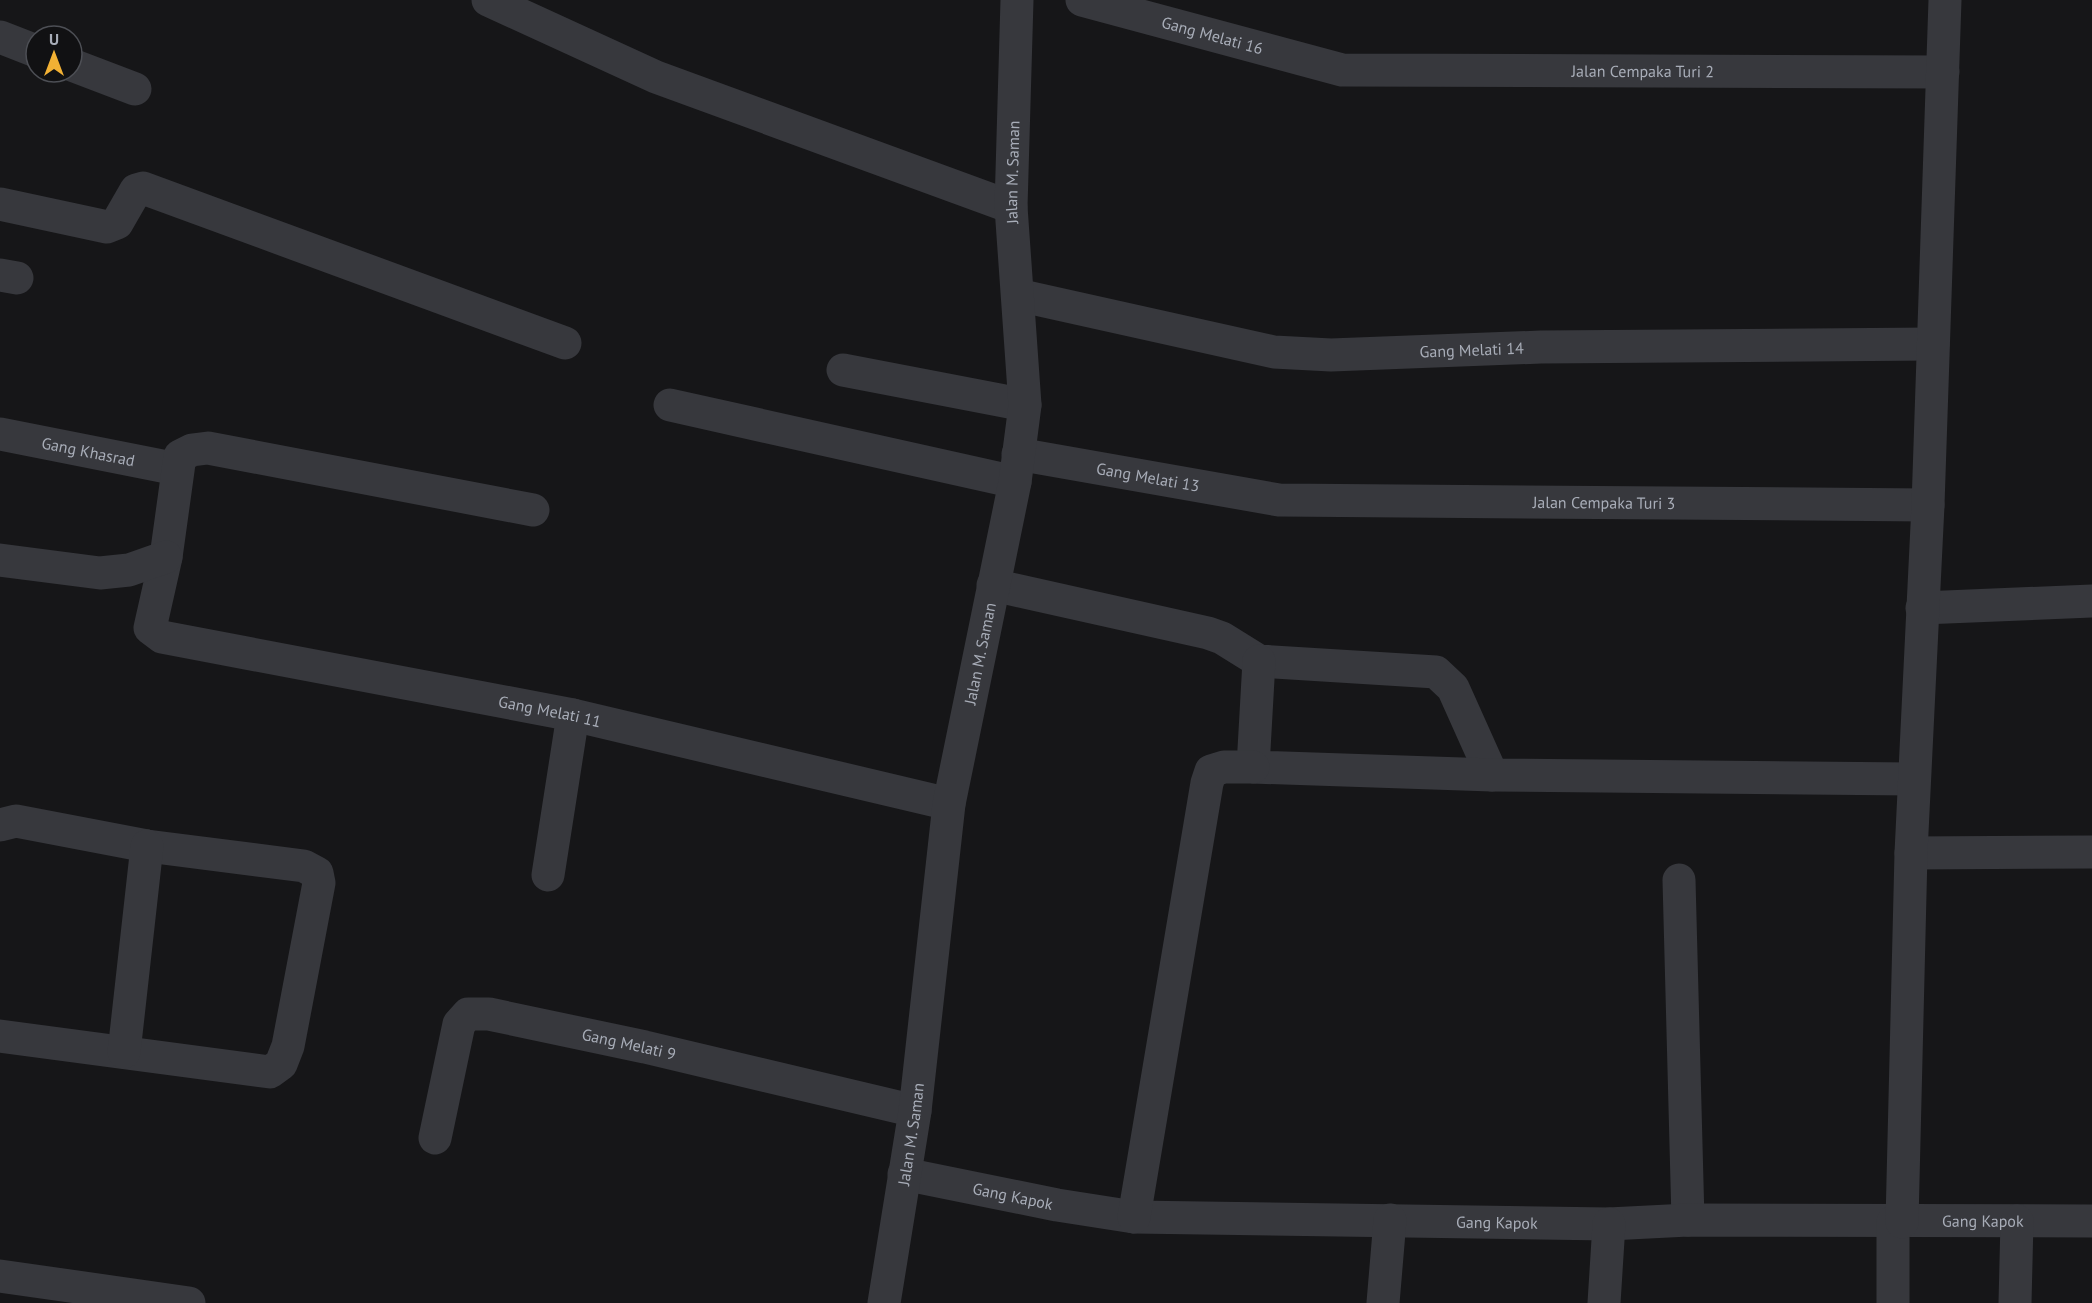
<svg xmlns="http://www.w3.org/2000/svg" width="2092" height="1303" font-family="'PT Sans',sans-serif">
<style>
.lines{fill:none;stroke-linecap:round;stroke-linejoin:round}
.minor{stroke:#37383d;stroke-width:33}
.labels{text-anchor:middle;dominant-baseline:central;stroke-width:5;stroke-linejoin:round;paint-order:stroke}
.street-label{font-size:16px;fill:#a8adb8;stroke:#111113}
</style>
<rect width="100%" height="100%" fill="#161618"/>
<g class="lines">
<g class="minor">
<polyline points="488,0 656,77 1011,207"/>
<path id="s1" d="M1082 0 1342 70 1943 72"/>
<polyline points="0,37 36,51"/>
<polyline points="72,65 135,89"/>
<polyline points="0,204 107,227 117,223 136,190 143,188 565,343"/>
<polyline points="0,275 17,278"/>
<path id="s2" d="M1018 295 1274 352 1331 355 1541 347 1933 344"/>
<polyline points="843,370 1025,405"/>
<polyline points="670,405 1015,482"/>
<path id="s3" d="M0 434 177 469"/>
<path id="s4" d="M1018 454 1279 500 1928 505"/>
<path id="s5" d="M533 510 208 448 192 450 180 456 166 557 150 628 162 637 573 715 949 804"/>
<polyline points="0,560 100,573 129,570 166,557"/>
<polyline points="993,585 1208,633 1222,638 1259,661 1436,672 1453,688 1492,775"/>
<polyline points="1922,608 2092,601"/>
<polyline points="1259,661 1253,767 1492,775 1913,779"/>
<polyline points="0,825 16,821 147,846 304,866 317,873 319,883 288,1046 281,1064 270,1072 0,1036"/>
<polyline points="1911,853 2092,852"/>
<polyline points="548,875 573,715"/>
<polyline points="1679,880 1688,1220"/>
<polyline points="124,1052 147,846"/>
<path id="s6" d="M435 1138 459 1024 468 1014H489L645 1047 915 1111"/>
<path id="s7" d="M904 1174 1057 1205 1134 1217 1609 1224 1688 1220 2092 1221"/>
<polyline points="1134,1217 1207,783 1211,771 1224,767 1253,767"/>
<polyline points="1893,1222 1893,1303"/>
<polyline points="1902,1222 1911,853 1928,505 1945,0"/>
<polyline points="0,1276 189,1303"/>
<path id="s8" d="M884 1303 915 1111 949 804 1015 482 1025 405 1011 207 1017 0"/>
<polyline points="1383,1303 1390,1220"/>
<polyline points="1604,1303 1609,1224"/>
<polyline points="2015,1303 2017,1221"/>
</g>
</g>
<g class="labels">
<g class="street-label">
<text stroke="none"><textPath href="#s1" startOffset="135">Gang Melati 16</textPath></text>
<text stroke="none"><textPath href="#s1" startOffset="570">Jalan Cempaka Turi 2</textPath></text>
<text stroke="none"><textPath href="#s8" startOffset="1143">Jalan M. Saman</textPath></text>
<text stroke="none"><textPath href="#s2" startOffset="460">Gang Melati 14</textPath></text>
<text stroke="none"><textPath href="#s3" startOffset="90">Gang Khasrad</textPath></text>
<text stroke="none"><textPath href="#s4" startOffset="132">Gang Melati 13</textPath></text>
<text stroke="none"><textPath href="#s4" startOffset="590">Jalan Cempaka Turi 3</textPath></text>
<text stroke="none"><textPath href="#s8" startOffset="657">Jalan M. Saman</textPath></text>
<text stroke="none"><textPath href="#s5" startOffset="945">Gang Melati 11</textPath></text>
<text stroke="none"><textPath href="#s6" startOffset="294">Gang Melati 9</textPath></text>
<text stroke="none"><textPath href="#s8" startOffset="171">Jalan M. Saman</textPath></text>
<text stroke="none"><textPath href="#s7" startOffset="111">Gang Kapok</textPath></text>
<text stroke="none"><textPath href="#s7" startOffset="1083">Gang Kapok</textPath></text>
<text stroke="none"><textPath href="#s7" startOffset="597">Gang Kapok</textPath></text>
</g>
</g>
<g transform="translate(54 54)"><circle r="28" fill="#111113" stroke="#4d4f55" stroke-width="1.5"/>
<path d="M0-4.5L10 22L0 15L-10 22Z" fill="#f2b134"/>
<text y="-9" font-size="16" font-weight="bold" text-anchor="middle" fill="#a8adb8">U</text>
</g>
</svg>
